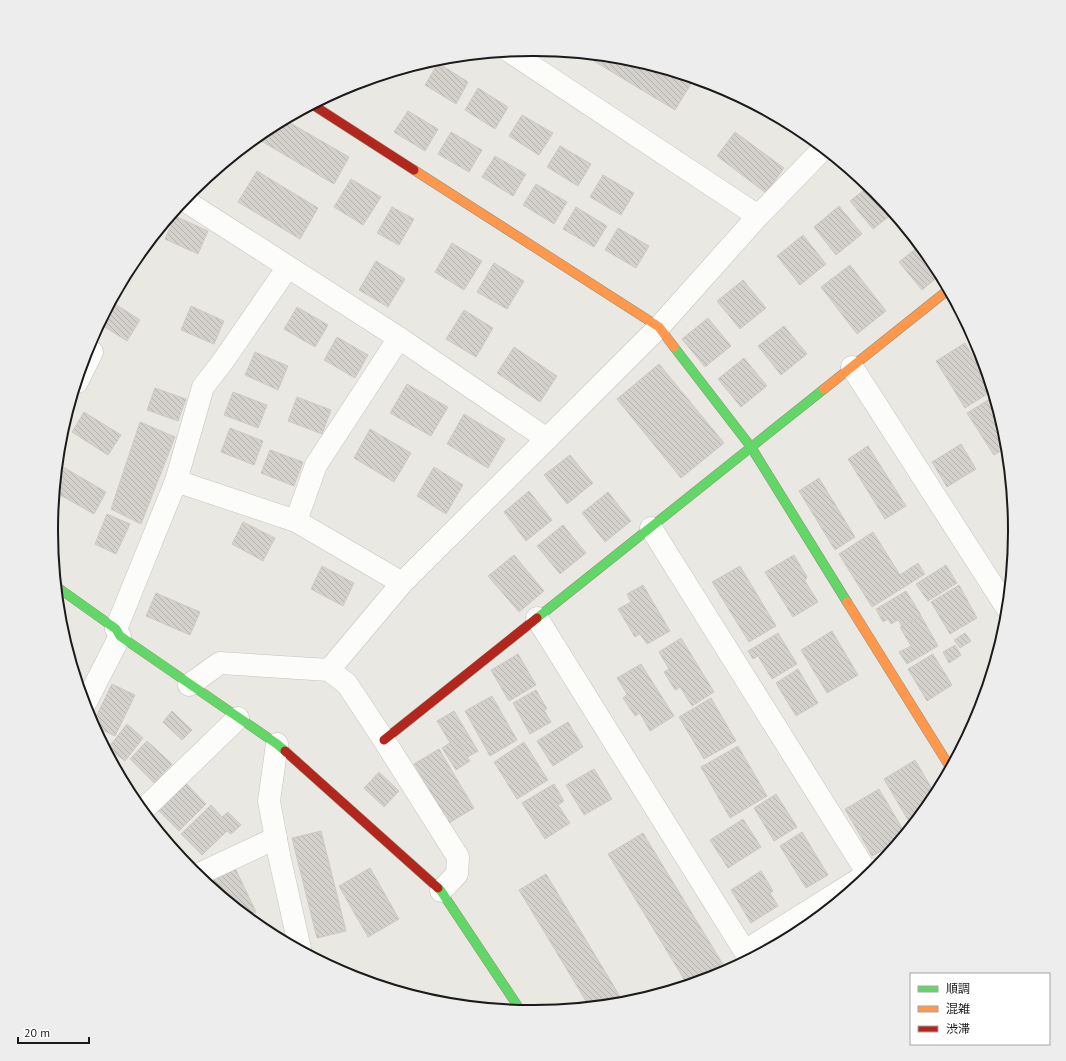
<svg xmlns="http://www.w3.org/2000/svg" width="1066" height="1061" font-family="'PT Sans','Noto Sans JP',sans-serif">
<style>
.building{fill:url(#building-back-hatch);stroke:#cdc9c4}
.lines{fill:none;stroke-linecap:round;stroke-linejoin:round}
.street-casing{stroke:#c2c2bf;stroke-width:23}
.fast-casing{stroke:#91937a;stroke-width:10}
.slow-casing{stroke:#91937a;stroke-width:10}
.jam-casing{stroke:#91937a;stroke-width:10}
.street{stroke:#fcfcfb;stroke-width:22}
.fast{stroke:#63d668;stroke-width:9}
.slow{stroke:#ff974d;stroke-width:9}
.jam{stroke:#b3261e;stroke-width:9}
.rim{fill:none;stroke:#1b1b1b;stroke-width:2}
</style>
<defs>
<pattern id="building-back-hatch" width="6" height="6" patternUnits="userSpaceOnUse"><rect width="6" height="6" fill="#d4d1cc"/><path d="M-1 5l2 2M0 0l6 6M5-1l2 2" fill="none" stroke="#b5b3af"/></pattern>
</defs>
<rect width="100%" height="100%" fill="#eae8e2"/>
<g class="building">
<polygon points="598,55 627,58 694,79 675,110 594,61"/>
<polygon points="438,63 468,82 456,104 425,85"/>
<polygon points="478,88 508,107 495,129 465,110"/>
<polygon points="408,111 438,129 425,151 394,132"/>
<polygon points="522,115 553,133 539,155 509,136"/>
<polygon points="285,120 349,157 334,184 256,138 266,130"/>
<polygon points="451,132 482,150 469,172 438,154"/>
<polygon points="735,132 784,168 766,193 717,156"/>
<polygon points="560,146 591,164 578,186 547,167"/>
<polygon points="495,156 526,174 513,196 482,177"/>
<polygon points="257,171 318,208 300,239 238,202"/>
<polygon points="603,175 634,193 621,215 590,197"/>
<polygon points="351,179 381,197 363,225 334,207"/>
<polygon points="536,184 567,202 554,224 523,205"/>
<polygon points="869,186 874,190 893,213 873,229 850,201"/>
<polygon points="839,206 862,234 836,255 814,227"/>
<polygon points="392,207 414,219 399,245 377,233"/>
<polygon points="576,207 607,226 594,247 563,229"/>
<polygon points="175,216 208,231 198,254 165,239"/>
<polygon points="618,228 649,246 636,268 605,250"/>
<polygon points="803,235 826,264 800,285 777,256"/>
<polygon points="452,243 482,261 464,290 435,272"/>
<polygon points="919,246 933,263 940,275 922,290 899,262"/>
<polygon points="376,261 405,279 388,307 359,290"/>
<polygon points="494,263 524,281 507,309 477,292"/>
<polygon points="850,265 886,311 857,334 821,287"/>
<polygon points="743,280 766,308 740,329 717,301"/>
<polygon points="112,302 140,320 127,341 100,324"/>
<polygon points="191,306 224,321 214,344 181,330"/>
<polygon points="297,307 328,325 315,347 284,329"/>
<polygon points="464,310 493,328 476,357 446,339"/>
<polygon points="708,318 731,346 705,367 682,339"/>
<polygon points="784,326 807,354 781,375 758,346"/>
<polygon points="337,337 368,355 355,378 324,360"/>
<polygon points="965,343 989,384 992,391 965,408 936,361"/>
<polygon points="514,347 557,376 540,402 497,373"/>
<polygon points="255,352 288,366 278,390 245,375"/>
<polygon points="744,358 767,386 741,407 718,379"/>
<polygon points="659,364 724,443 681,478 617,399"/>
<polygon points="407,384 448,407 431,436 390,413"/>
<polygon points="155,388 186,399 178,421 147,410"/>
<polygon points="233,392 267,405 258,428 224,415"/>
<polygon points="297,397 331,410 322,434 288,421"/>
<polygon points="993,397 1005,437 1006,448 994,455 967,413"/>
<polygon points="84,412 121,435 108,455 72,432"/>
<polygon points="464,414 505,439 488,468 447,444"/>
<polygon points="140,422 175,437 141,524 111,509"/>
<polygon points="230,428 263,441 254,465 221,452"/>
<polygon points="370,429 411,453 394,482 354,458"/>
<polygon points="961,444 976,469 947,487 932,462"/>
<polygon points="868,446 906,506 885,519 848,459"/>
<polygon points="270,450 303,462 294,486 261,473"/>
<polygon points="570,455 593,483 567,504 544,475"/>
<polygon points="58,464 106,492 94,514 55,492"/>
<polygon points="434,467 463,485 446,514 417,496"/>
<polygon points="819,478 855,537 835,550 799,491"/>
<polygon points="529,491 552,520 526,541 504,512"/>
<polygon points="608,492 631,521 605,542 582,513"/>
<polygon points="107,514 130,524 116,554 95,544"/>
<polygon points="243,522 275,538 263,561 232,544"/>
<polygon points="563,525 586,553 560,574 537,546"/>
<polygon points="873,532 900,575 918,563 925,574 872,607 839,554"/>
<polygon points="514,555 544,591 519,612 488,576"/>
<polygon points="794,555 807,577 805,581 818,602 793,617 765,572"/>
<polygon points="946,565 957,583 928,601 916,584"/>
<polygon points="322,566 354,583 343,606 311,589"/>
<polygon points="740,566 776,626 749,642 712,582"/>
<polygon points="643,585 670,631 647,644 640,634 635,637 618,609 631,602 627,594"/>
<polygon points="959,585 977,618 950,634 931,602"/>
<polygon points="906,591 921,615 902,626 898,620 891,624 888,619 883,622 876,609"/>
<polygon points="156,593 200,612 190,635 146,616"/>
<polygon points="921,616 938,646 907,664 899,652 911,646 900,627"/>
<polygon points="832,631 858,675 827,693 801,650"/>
<polygon points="778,633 797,664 772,679 758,656 753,659 748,651"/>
<polygon points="965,633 971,641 960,648 954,640"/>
<polygon points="681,638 714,692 692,706 680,687 675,690 664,672 669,669 659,652"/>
<polygon points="955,645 961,655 949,663 943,652"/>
<polygon points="518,654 536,685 509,701 491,670"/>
<polygon points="933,654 952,685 927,701 908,669"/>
<polygon points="641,664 674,716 650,731 640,713 635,716 623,698 627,694 617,678"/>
<polygon points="798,669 818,703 796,716 776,683"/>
<polygon points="112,684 135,695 115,736 94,726 93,723"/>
<polygon points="536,690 547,709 544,710 551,722 530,734 513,703"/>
<polygon points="492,696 517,740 490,756 465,711"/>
<polygon points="711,698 736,741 704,759 679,717"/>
<polygon points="172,711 192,730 182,740 163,722"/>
<polygon points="454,711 478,751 461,761 437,721"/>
<polygon points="568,722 583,747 553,766 537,741"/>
<polygon points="127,724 143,738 125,761 108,748"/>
<polygon points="456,739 470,761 456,770 442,748"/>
<polygon points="147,741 172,764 154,783 130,759"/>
<polygon points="524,742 548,780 517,799 494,762"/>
<polygon points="738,746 767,796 730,818 701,767"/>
<polygon points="439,749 474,808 449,823 414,764"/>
<polygon points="915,760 935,794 911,825 884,779"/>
<polygon points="594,769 612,799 584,815 566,785"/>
<polygon points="379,772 399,791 384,807 364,788"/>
<polygon points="182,779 206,804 179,831 155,807"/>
<polygon points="554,784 564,801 558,805 570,823 545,839 522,803"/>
<polygon points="879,789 905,833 897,842 872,856 845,809"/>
<polygon points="776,794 797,827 774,841 754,808"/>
<polygon points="211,805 222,817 228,812 241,825 231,834 227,831 202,855 181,834"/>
<polygon points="743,819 761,847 728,868 710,840"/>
<polygon points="154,823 184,854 181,857"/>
<polygon points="321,831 346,931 317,938 292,838"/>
<polygon points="802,832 828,875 806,888 780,846"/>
<polygon points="643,833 724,966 701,980 687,984 608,854"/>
<polygon points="235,868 256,912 248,916 206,882"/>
<polygon points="370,868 399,919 368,937 339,886"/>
<polygon points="761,871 773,891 770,893 778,906 751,923 731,890"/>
<polygon points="546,874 624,1003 589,1006 519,890"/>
</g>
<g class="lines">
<defs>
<g id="street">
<polyline points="509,51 758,216"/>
<polyline points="184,200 399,338 316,465 296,521"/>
<polyline points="399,338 547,439"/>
<polyline points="852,367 1007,608"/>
<polyline points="77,382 92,352"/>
<polyline points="176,481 296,521 402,583"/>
<polyline points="651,528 868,874"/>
<polyline points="537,618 749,958"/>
<polyline points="116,629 176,481 203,387 221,364 288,267"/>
<polyline points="329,670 402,583 659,327 758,216 823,149"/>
<polyline points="189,685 220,663 329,670 347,684 384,740 458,857 457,874 441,891"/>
<polyline points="85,704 120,636"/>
<polyline points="277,744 269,801 279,855 300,949"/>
<polyline points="143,810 238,718"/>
<polyline points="197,875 276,838"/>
<polyline points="745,951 874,870"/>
</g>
<g id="fast">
<polyline points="674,347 751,447 847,602"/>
<polyline points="57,587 116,629 120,636 277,744 285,751"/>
<polyline points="537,618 824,389"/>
<polyline points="438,888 441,891 521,1011"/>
</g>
<g id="slow">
<polyline points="414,170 659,327 674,347"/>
<polyline points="824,389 948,290"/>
<polyline points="847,602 950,767"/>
</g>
<g id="jam">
<polyline points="313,105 414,170"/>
<polyline points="384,740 537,618"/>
<polyline points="285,751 438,888"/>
</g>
</defs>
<use href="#street" class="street-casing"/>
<use href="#fast" class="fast-casing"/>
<use href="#slow" class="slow-casing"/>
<use href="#jam" class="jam-casing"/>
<use href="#street" class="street"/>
<use href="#fast" class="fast"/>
<use href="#slow" class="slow"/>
<use href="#jam" class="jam"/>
</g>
<path d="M0 0H1066V1061H0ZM532 56H534A474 474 0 0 1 1008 530V531A474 474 0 0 1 534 1005H532A474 474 0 0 1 58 531V530A474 474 0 0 1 532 56Z" fill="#ededed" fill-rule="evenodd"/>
<path class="rim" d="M532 56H534A474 474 0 0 1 1008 530V531A474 474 0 0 1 534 1005H532A474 474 0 0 1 58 531V530A474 474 0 0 1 532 56Z"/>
<rect x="910" y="973" width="140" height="72" fill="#ffffff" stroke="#a4a4a4"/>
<rect x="918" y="986" width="20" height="6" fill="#63d668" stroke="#a4a4a4"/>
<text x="946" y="993" font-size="12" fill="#1b1b1b">順調</text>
<rect x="918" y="1006" width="20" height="6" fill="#ff974d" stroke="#a4a4a4"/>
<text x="946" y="1013" font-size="12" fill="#1b1b1b">混雑</text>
<rect x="918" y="1026" width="20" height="6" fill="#b3261e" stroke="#a4a4a4"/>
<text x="946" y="1033" font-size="12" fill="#1b1b1b">渋滞</text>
<path d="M18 1037v6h71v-6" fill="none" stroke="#1b1b1b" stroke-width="2"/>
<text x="24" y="1037" font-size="12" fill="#1b1b1b" stroke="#ffffff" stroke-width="3" paint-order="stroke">20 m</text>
</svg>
